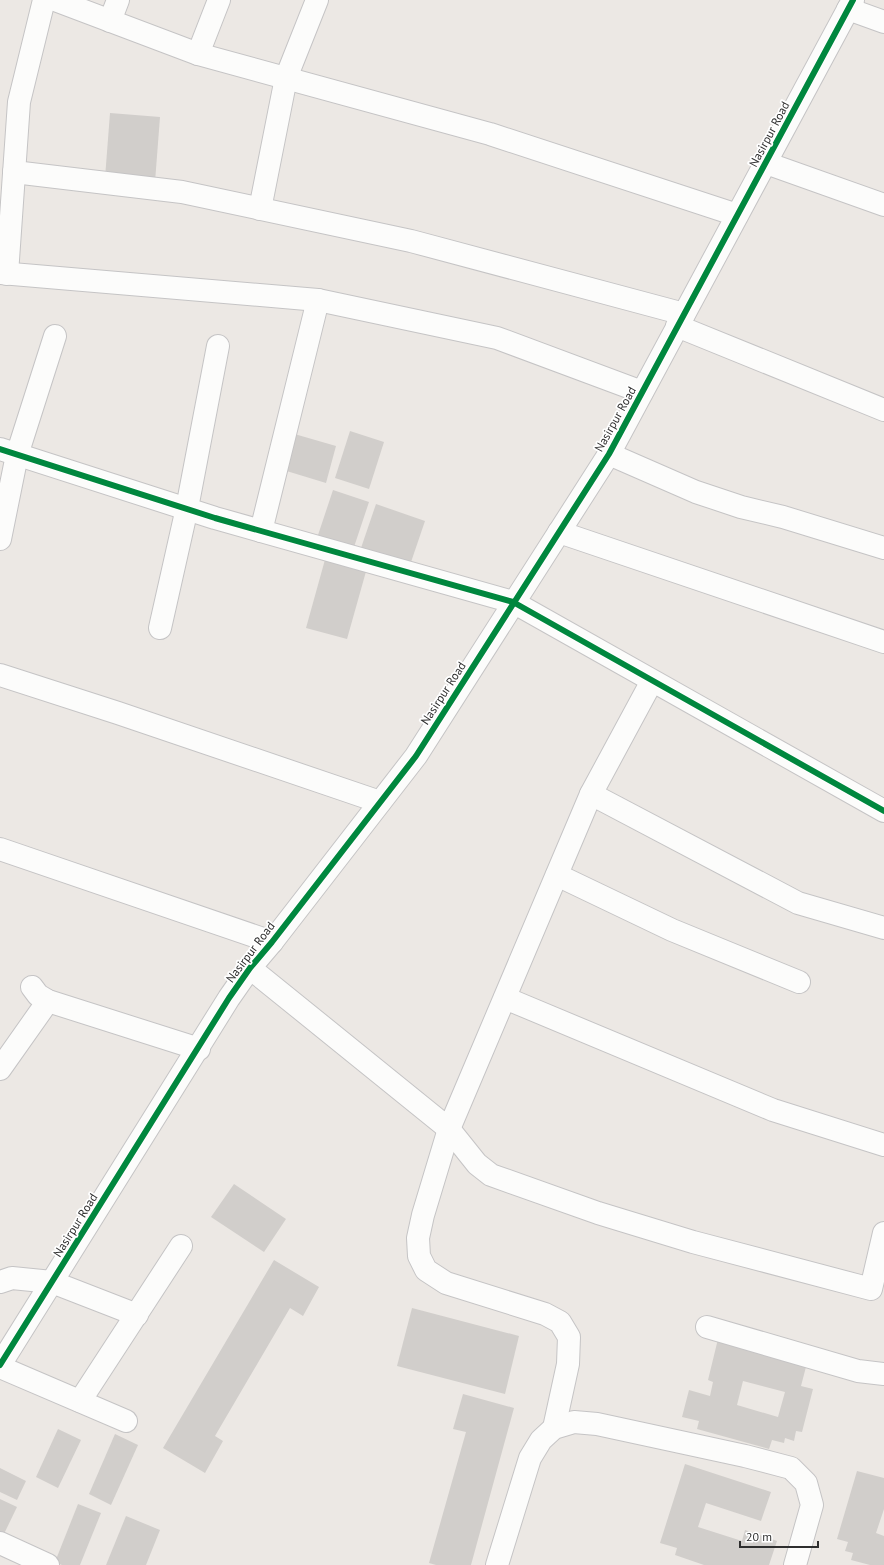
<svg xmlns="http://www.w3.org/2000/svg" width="884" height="1565" font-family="'PT Sans',sans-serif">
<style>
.building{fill:#d1cecb;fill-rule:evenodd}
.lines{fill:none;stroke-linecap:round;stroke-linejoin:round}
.minor-casing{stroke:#c5c4c5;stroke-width:24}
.minor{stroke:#fcfcfb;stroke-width:22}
.cycleway-casing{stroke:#fff;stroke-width:8}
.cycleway{stroke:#00873e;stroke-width:6}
.labels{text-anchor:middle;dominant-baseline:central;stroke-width:3.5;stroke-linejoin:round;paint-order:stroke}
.street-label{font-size:12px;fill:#2e2e2e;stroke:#fff}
</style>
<rect width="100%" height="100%" fill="#ece8e4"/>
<g class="building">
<polygon points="110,113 160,117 155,182 105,178"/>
<polygon points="350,431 384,442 369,489 335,478"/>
<polygon points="291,433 336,446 326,483 280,469"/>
<polygon points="333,490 369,502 354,547 318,535"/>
<polygon points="376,504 425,521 410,565 361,548"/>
<polygon points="326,556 367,568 347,639 306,628"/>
<polygon points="234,1184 286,1219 264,1252 211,1217"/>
<polygon points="274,1260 319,1287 303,1316 290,1308 215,1436 223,1441 205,1473 163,1448"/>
<polygon points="412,1308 519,1336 505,1394 397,1366"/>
<path d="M718 1339 807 1363 801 1386 813 1389 802 1432 796 1431 794 1441 785 1438 784 1443 772 1440 769 1449 697 1429 699 1421 682 1417 689 1390 710 1396 713 1382 708 1380ZM743 1381 785 1392 778 1417 737 1405Z"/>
<polygon points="463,1394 514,1408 471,1565 436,1565 429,1563 466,1432 453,1429"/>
<polygon points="58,1429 81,1440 58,1488 36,1477"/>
<polygon points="115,1434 138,1445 111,1505 89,1494"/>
<polygon points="685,1464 771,1492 761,1521 706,1503 698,1527 742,1541 745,1530 777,1541 769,1565 704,1565 675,1555 677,1548 660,1543"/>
<polygon points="0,1468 26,1481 17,1500 0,1492"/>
<polygon points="857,1471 884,1478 884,1509 876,1533 884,1536 884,1565 870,1565 851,1560 853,1553 845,1551 848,1542 837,1539"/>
<polygon points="0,1499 17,1507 2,1538 0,1538"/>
<polygon points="78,1504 101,1513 80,1565 62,1565 55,1562"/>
<polygon points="126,1516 160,1530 146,1565 106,1565"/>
</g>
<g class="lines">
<defs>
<g id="minor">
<polyline points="55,0 198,54 490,134 737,215"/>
<polyline points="848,9 884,22"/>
<polyline points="110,21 118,0"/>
<polyline points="198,54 219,0"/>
<polyline points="766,163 884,205"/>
<polyline points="14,172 182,192 411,241 684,314"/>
<polyline points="260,209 286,78 317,0"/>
<polyline points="0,273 318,300 497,338 642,392"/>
<polyline points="7,274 19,102 44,0"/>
<polyline points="677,326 884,410"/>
<polyline points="0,449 215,518 513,602 884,811"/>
<polyline points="609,454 696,492 741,507 783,517 884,548"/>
<polyline points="261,531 318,300"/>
<polyline points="559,532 884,642"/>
<polyline points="0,539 17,455 55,336"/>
<polyline points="160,628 187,508 218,346"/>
<polyline points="0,675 118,713 380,802"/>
<polyline points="652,681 591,794 798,903 884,928"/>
<polyline points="0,849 272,942"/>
<polyline points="557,875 672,930 799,982"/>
<polyline points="250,968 449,1129 591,794"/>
<polyline points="32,987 38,995 48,1001 199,1049"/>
<polyline points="505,998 773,1110 884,1145"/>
<polyline points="0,1069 48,1001"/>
<polyline points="449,1129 477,1164 491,1175 598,1213 693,1242 871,1289 884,1233"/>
<polyline points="449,1129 423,1215 418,1238 419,1256 426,1270 446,1283 545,1314 560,1322 569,1337 568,1364 554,1428"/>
<polyline points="0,1282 12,1278 52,1282 137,1315"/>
<polyline points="707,1327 858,1371 884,1374"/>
<polyline points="0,1365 229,998 250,968 272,942 416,756 609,454 853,0"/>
<polyline points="0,1367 126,1421"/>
<polyline points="80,1401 181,1246"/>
<polyline points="0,1543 48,1565"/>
<polyline points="497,1565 530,1458 541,1440 554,1428 574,1422 597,1424 745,1456 791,1468 806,1483 812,1505 795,1565"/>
</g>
</defs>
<use href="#minor" class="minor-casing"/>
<use href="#minor" class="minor"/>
<defs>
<g id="cycleway">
<polyline points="0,449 215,518 513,602 884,811"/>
<polyline points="0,1365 229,998 250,968 272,942 416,756 609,454 853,0"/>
</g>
</defs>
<use href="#cycleway" class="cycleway-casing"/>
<use href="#cycleway" class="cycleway"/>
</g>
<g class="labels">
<g class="street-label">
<text transform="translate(769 134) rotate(-62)">Nasirpur Road</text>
<text transform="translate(615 419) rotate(-61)">Nasirpur Road</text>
<text transform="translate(443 693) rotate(-57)">Nasirpur Road</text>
<text transform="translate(250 952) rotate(-53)">Nasirpur Road</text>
<text transform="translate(75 1225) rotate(-58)">Nasirpur Road</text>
</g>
</g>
<path d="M740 1541v6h78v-6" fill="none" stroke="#2e2e2e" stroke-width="2"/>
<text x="746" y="1541" font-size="12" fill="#2e2e2e" stroke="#ffffff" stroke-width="3" paint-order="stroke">20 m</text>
</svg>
